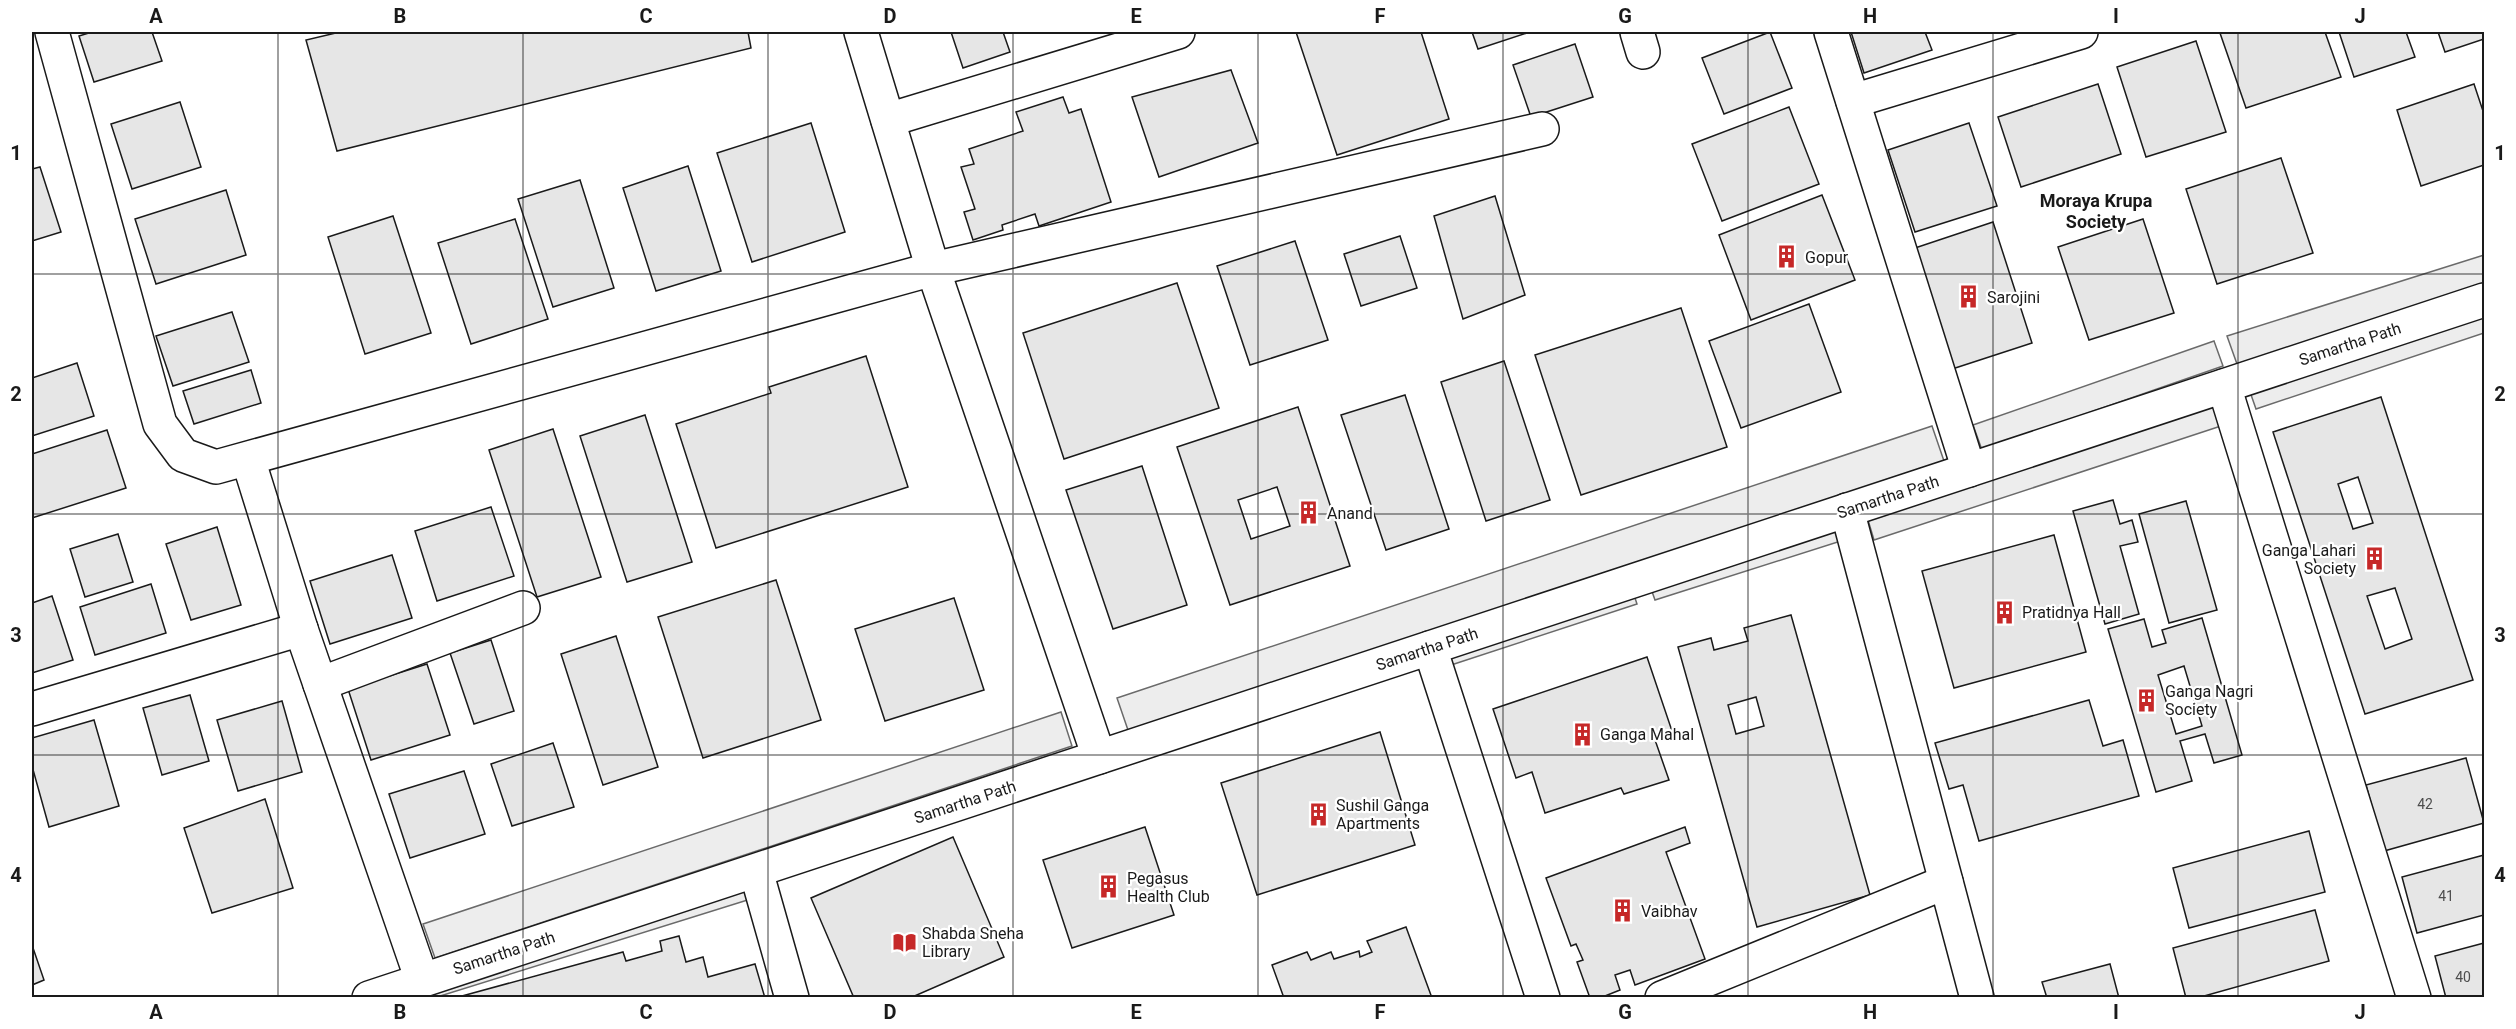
<svg xmlns="http://www.w3.org/2000/svg" width="2516" height="1029" font-family="Roboto,sans-serif">
<style>
.parking{fill:#ededed;stroke:#6a6a6a;stroke-width:1.5}
.building{fill:#e6e6e6;stroke:#1a1a1a;stroke-width:1.5;fill-rule:evenodd}
.lines{fill:none;stroke-linecap:round;stroke-linejoin:round}
.minor-casing{stroke:#1a1a1a;stroke-width:36}
.tertiary-casing{stroke:#1a1a1a;stroke-width:36}
.minor{stroke:#fff;stroke-width:33}
.tertiary{stroke:#fff;stroke-width:33}
.grid{fill:none;stroke:#1a1a1a;stroke-width:1.5;stroke-opacity:0.55}
.labels{text-anchor:middle;dominant-baseline:central;stroke-width:4.5;stroke-linejoin:round;paint-order:stroke}
.number-label{font-size:14px;fill:#4d4d4d}
.poi-label{font-size:16px;fill:#1a1a1a;stroke:#fff;text-anchor:start}
.street-label{font-size:16px;fill:#1a1a1a;stroke:#fff}
.neighbourhood-label{font-size:18px;font-weight:bold;fill:#1a1a1a;stroke:#fff}
.neatline{fill:none;stroke:#1a1a1a;stroke-width:2}
.grid-label{font-size:20px;text-anchor:middle;font-weight:bold;fill:#1a1a1a}
</style>
<rect width="100%" height="100%" fill="#fff"/>
<g class="parking">
<polygon points="2484,255 2484,286 2237,364 2227,336"/>
<polygon points="2484,312 2484,333 2256,409 2249,389"/>
<polygon points="2214,341 2223,366 1982,450 1973,425"/>
<polygon points="2217,404 2224,425 1874,540 1868,520"/>
<polygon points="1932,426 1944,461 1129,733 1117,698"/>
<polygon points="1839,523 1844,540 1655,600 1649,583"/>
<polygon points="1632,589 1637,604 1445,667 1440,651"/>
<polygon points="1061,712 1072,746 435,958 423,924"/>
<polygon points="749,884 754,898 437,997 387,998"/>
</g>
<g class="building">
<polygon points="92,32 152,32 162,61 94,82 79,36"/>
<polygon points="340,32 748,32 751,48 337,151 306,40"/>
<polygon points="951,32 1003,32 1010,52 963,68"/>
<polygon points="1296,32 1421,32 1449,119 1337,155"/>
<polygon points="1472,32 1530,32 1478,49"/>
<polygon points="1770,32 1792,88 1724,114 1702,58"/>
<polygon points="1851,32 1925,32 1932,50 1864,73"/>
<polygon points="2226,32 2325,32 2341,77 2246,108 2220,33"/>
<polygon points="2339,32 2406,32 2415,57 2354,77"/>
<polygon points="2438,32 2484,32 2484,39 2445,52"/>
<polygon points="2196,41 2226,132 2146,157 2117,67"/>
<polygon points="1575,44 1593,97 1531,117 1513,65"/>
<polygon points="1231,70 1258,143 1159,177 1132,97"/>
<polygon points="2098,84 2121,154 2021,187 1998,117"/>
<polygon points="2474,84 2484,114 2484,165 2421,186 2397,110"/>
<polygon points="1063,97 1069,113 1081,109 1111,202 1039,226 1035,214 1002,225 1003,230 973,240 964,212 975,209 961,167 974,164 969,149 1023,131 1016,112"/>
<polygon points="180,102 201,167 132,189 111,124"/>
<polygon points="1789,107 1819,184 1722,221 1692,144"/>
<polygon points="811,123 845,232 752,262 717,153"/>
<polygon points="1969,123 1997,206 1915,232 1888,150"/>
<polygon points="2281,158 2313,253 2217,284 2186,189"/>
<polygon points="688,166 721,271 656,291 623,188"/>
<polygon points="40,167 61,232 32,241 32,169"/>
<polygon points="580,180 614,288 553,307 518,199"/>
<polygon points="226,190 246,255 156,284 135,219"/>
<polygon points="1822,195 1855,280 1751,320 1719,235"/>
<polygon points="1495,196 1525,295 1463,319 1434,216"/>
<polygon points="393,216 431,333 365,354 328,237"/>
<polygon points="515,219 548,319 471,344 438,243"/>
<polygon points="2143,219 2174,313 2089,340 2058,247"/>
<polygon points="1993,222 2032,343 1946,371 1906,251"/>
<polygon points="1400,236 1417,288 1361,306 1344,254"/>
<polygon points="1295,241 1328,340 1250,365 1217,266"/>
<polygon points="1177,283 1219,408 1064,459 1023,333"/>
<polygon points="1809,304 1841,392 1741,428 1709,341"/>
<polygon points="1681,308 1727,447 1581,495 1535,355"/>
<polygon points="232,312 249,362 173,386 156,336"/>
<polygon points="866,356 908,487 716,548 676,424 771,393 769,387"/>
<polygon points="1504,361 1550,500 1486,521 1441,382"/>
<polygon points="77,363 94,416 32,436 32,378"/>
<polygon points="251,370 261,403 194,424 183,391"/>
<polygon points="1405,395 1449,529 1386,550 1341,415"/>
<path d="M2381 397 2473 680 2365 714 2273 432ZM2358 477 2373 523 2353 529 2338 484ZM2395 588 2412 639 2385 649 2367 596Z"/>
<path d="M1298 407 1350 566 1230 605 1177 447ZM1277 487 1290 526 1251 539 1238 500Z"/>
<polygon points="645,415 692,562 627,582 580,436"/>
<polygon points="553,429 601,577 537,597 489,450"/>
<polygon points="107,430 126,488 32,518 32,454"/>
<polygon points="1142,466 1187,605 1113,629 1066,490"/>
<polygon points="2113,500 2120,524 2132,520 2138,542 2120,546 2139,614 2105,624 2073,511"/>
<polygon points="2186,501 2217,610 2169,623 2139,514"/>
<polygon points="491,507 514,576 437,601 415,531"/>
<polygon points="217,527 241,605 191,620 166,544"/>
<polygon points="118,534 133,582 85,597 70,549"/>
<polygon points="2054,535 2086,652 1954,688 1922,571"/>
<polygon points="392,555 412,618 330,644 310,581"/>
<polygon points="776,580 821,720 703,758 658,617"/>
<polygon points="151,584 166,633 95,655 80,607"/>
<polygon points="52,596 73,660 32,673 32,603"/>
<polygon points="954,598 984,690 885,721 855,629"/>
<path d="M1791 615 1870 895 1757 927 1678 647 1711 638 1714 650 1748 641 1744 628ZM1756 697 1764 726 1736 734 1728 705Z"/>
<path d="M2202 618 2242 755 2214 763 2205 734 2180 741 2192 781 2156 792 2108 629 2144 619 2152 647 2166 643 2162 630ZM2184 666 2202 726 2176 734 2158 675Z"/>
<polygon points="616,636 658,767 603,785 561,654"/>
<polygon points="491,640 514,711 474,724 450,653"/>
<polygon points="1647,657 1672,731 1654,737 1669,780 1624,794 1621,788 1545,813 1532,772 1516,778 1493,709"/>
<polygon points="427,664 450,735 371,760 348,689"/>
<polygon points="190,695 209,761 162,775 143,708"/>
<polygon points="2089,700 2103,746 2123,740 2139,796 1979,841 1963,785 1949,789 1935,743"/>
<polygon points="282,701 302,772 238,791 217,720"/>
<polygon points="94,720 119,806 49,827 32,766 32,738"/>
<polygon points="1380,732 1415,845 1257,895 1221,783"/>
<polygon points="553,743 574,807 512,826 491,764"/>
<polygon points="2466,758 2484,823 2384,851 2366,785"/>
<polygon points="464,771 485,834 410,858 389,794"/>
<polygon points="265,799 293,888 212,913 184,828"/>
<polygon points="1145,827 1174,915 1072,948 1043,860"/>
<polygon points="1685,827 1690,843 1666,852 1705,959 1635,985 1630,970 1615,975 1620,990 1600,998 1590,998 1577,962 1583,960 1576,944 1571,946 1546,878"/>
<polygon points="2309,831 2325,892 2189,928 2173,868"/>
<polygon points="953,837 1004,957 910,998 854,998 811,898"/>
<polygon points="2484,855 2484,915 2417,933 2402,877"/>
<polygon points="2315,910 2329,961 2197,998 2186,998 2173,948"/>
<polygon points="1406,927 1432,998 1284,998 1272,965 1307,952 1311,960 1331,952 1334,959 1359,951 1360,957 1372,952 1367,941"/>
<polygon points="679,936 686,962 703,957 708,977 755,964 765,998 462,996 623,952 626,961 662,951 660,941"/>
<polygon points="2484,943 2484,998 2446,998 2435,956"/>
<polygon points="32,945 44,980 32,985"/>
<polygon points="2110,964 2119,998 2047,998 2042,982"/>
</g>
<g class="lines">
<defs>
<g id="minor">
<polyline points="52,32 160,424 183,455 216,467 933,269 1542,129"/>
<polyline points="861,32 933,269 1099,757"/>
<polyline points="1637,32 1643,52"/>
<polyline points="1831,32 1969,470"/>
<polyline points="1853,101 2081,32"/>
<polyline points="888,120 1178,32"/>
<polyline points="2224,386 2414,998"/>
<polyline points="248,459 301,629 422,980"/>
<polyline points="1847,510 1977,998"/>
<polyline points="1430,648 1543,998"/>
<polyline points="320,684 523,608"/>
<polyline points="32,709 301,629"/>
<polyline points="756,871 792,998"/>
<polyline points="1662,998 1946,882"/>
</g>
<polyline id="tertiary" points="369,998 2484,300"/>
</defs>
<use href="#minor" class="minor-casing"/>
<use href="#tertiary" class="tertiary-casing"/>
<use href="#minor" class="minor"/>
<use href="#tertiary" class="tertiary"/>
</g>
<path class="grid" d="M278 32V998M523 32V998M768 32V998M1013 32V998M1258 32V998M1503 32V998M1748 32V998M1993 32V998M2238 32V998M32 274H2484M32 514H2484M32 755H2484"/>
<defs>
<symbol id="building-bare" viewBox="-9 -9 18 18"><path d="M-4-6H4V6H1V3H-1V6H-4ZM-2.5-4.3h1.7v1.8h-1.7ZM.8-4.3h1.7v1.8H.8ZM-2.5-1h1.7V.8h-1.7ZM.8-1h1.7V.8H.8Z" fill="#c62828" stroke="#fff" stroke-width="2.5" paint-order="stroke"/></symbol>
<symbol id="library-bare" viewBox="-9 -9 18 18"><path d="M-6-4Q-3-5.5-.7-3.5V5Q-3 3-6 4ZM6-4Q3-5.5 .7-3.5V5Q3 3 6 4Z" fill="#c62828" stroke="#fff" stroke-width="2.5" paint-order="stroke"/></symbol>
</defs>
<g fill-rule="evenodd">
<use href="#building-bare" x="1770" y="240" width="33" height="33"/>
<use href="#building-bare" x="1952" y="280" width="33" height="33"/>
<use href="#building-bare" x="1292" y="496" width="33" height="33"/>
<use href="#building-bare" x="2358" y="542" width="33" height="33"/>
<use href="#building-bare" x="1988" y="596" width="33" height="33"/>
<use href="#building-bare" x="2130" y="684" width="33" height="33"/>
<use href="#building-bare" x="1566" y="718" width="33" height="33"/>
<use href="#building-bare" x="1302" y="798" width="33" height="33"/>
<use href="#building-bare" x="1092" y="870" width="33" height="33"/>
<use href="#building-bare" x="1606" y="894" width="33" height="33"/>
<use href="#library-bare" x="888" y="926" width="33" height="33"/>
</g>
<g class="labels">
<g class="number-label">
<text x="2425" y="804">42</text>
<text x="2446" y="896">41</text>
<text x="2463" y="977">40</text>
</g>
<g class="poi-label">
<text x="1805" y="257">Gopur</text>
<text x="1987" y="297">Sarojini</text>
<text x="1327" y="513">Anand</text>
<text x="2356" y="550" text-anchor="end">Ganga Lahari<tspan x="2356" dy="18">Society</tspan></text>
<text x="2022" y="612">Pratidnya Hall</text>
<text x="2165" y="691">Ganga Nagri<tspan x="2165" dy="18">Society</tspan></text>
<text x="1600" y="734">Ganga Mahal</text>
<text x="1336" y="805">Sushil Ganga<tspan x="1336" dy="18">Apartments</tspan></text>
<text x="1127" y="878">Pegasus<tspan x="1127" dy="18">Health Club</tspan></text>
<text x="1641" y="911">Vaibhav</text>
<text x="922" y="933">Shabda Sneha<tspan x="922" dy="18">Library</tspan></text>
</g>
<g class="street-label">
<text transform="translate(2350 344) rotate(-18)">Samartha Path</text>
<text transform="translate(1888 497) rotate(-18)">Samartha Path</text>
<text transform="translate(1427 649) rotate(-18)">Samartha Path</text>
<text transform="translate(965 802) rotate(-18)">Samartha Path</text>
<text transform="translate(504 953) rotate(-18)">Samartha Path</text>
</g>
<g class="neighbourhood-label">
<text x="2096" y="200">Moraya Krupa<tspan x="2096" dy="21">Society</tspan></text>
</g>
</g>
<rect width="2516" height="1029" fill="none" stroke="#ffffff" stroke-width="66"/>
<rect x="33" y="33" width="2450" height="963" class="neatline"/>
<g class="grid-label">
<text x="156" y="23">A</text>
<text x="400" y="23">B</text>
<text x="646" y="23">C</text>
<text x="890" y="23">D</text>
<text x="1136" y="23">E</text>
<text x="1380" y="23">F</text>
<text x="1625" y="23">G</text>
<text x="1870" y="23">H</text>
<text x="2116" y="23">I</text>
<text x="2360" y="23">J</text>
<text x="16" y="160">1</text>
<text x="2500" y="160">1</text>
<text x="16" y="401">2</text>
<text x="2500" y="401">2</text>
<text x="16" y="642">3</text>
<text x="2500" y="642">3</text>
<text x="16" y="882">4</text>
<text x="2500" y="882">4</text>
<text x="156" y="1019">A</text>
<text x="400" y="1019">B</text>
<text x="646" y="1019">C</text>
<text x="890" y="1019">D</text>
<text x="1136" y="1019">E</text>
<text x="1380" y="1019">F</text>
<text x="1625" y="1019">G</text>
<text x="1870" y="1019">H</text>
<text x="2116" y="1019">I</text>
<text x="2360" y="1019">J</text>
</g>
</svg>
